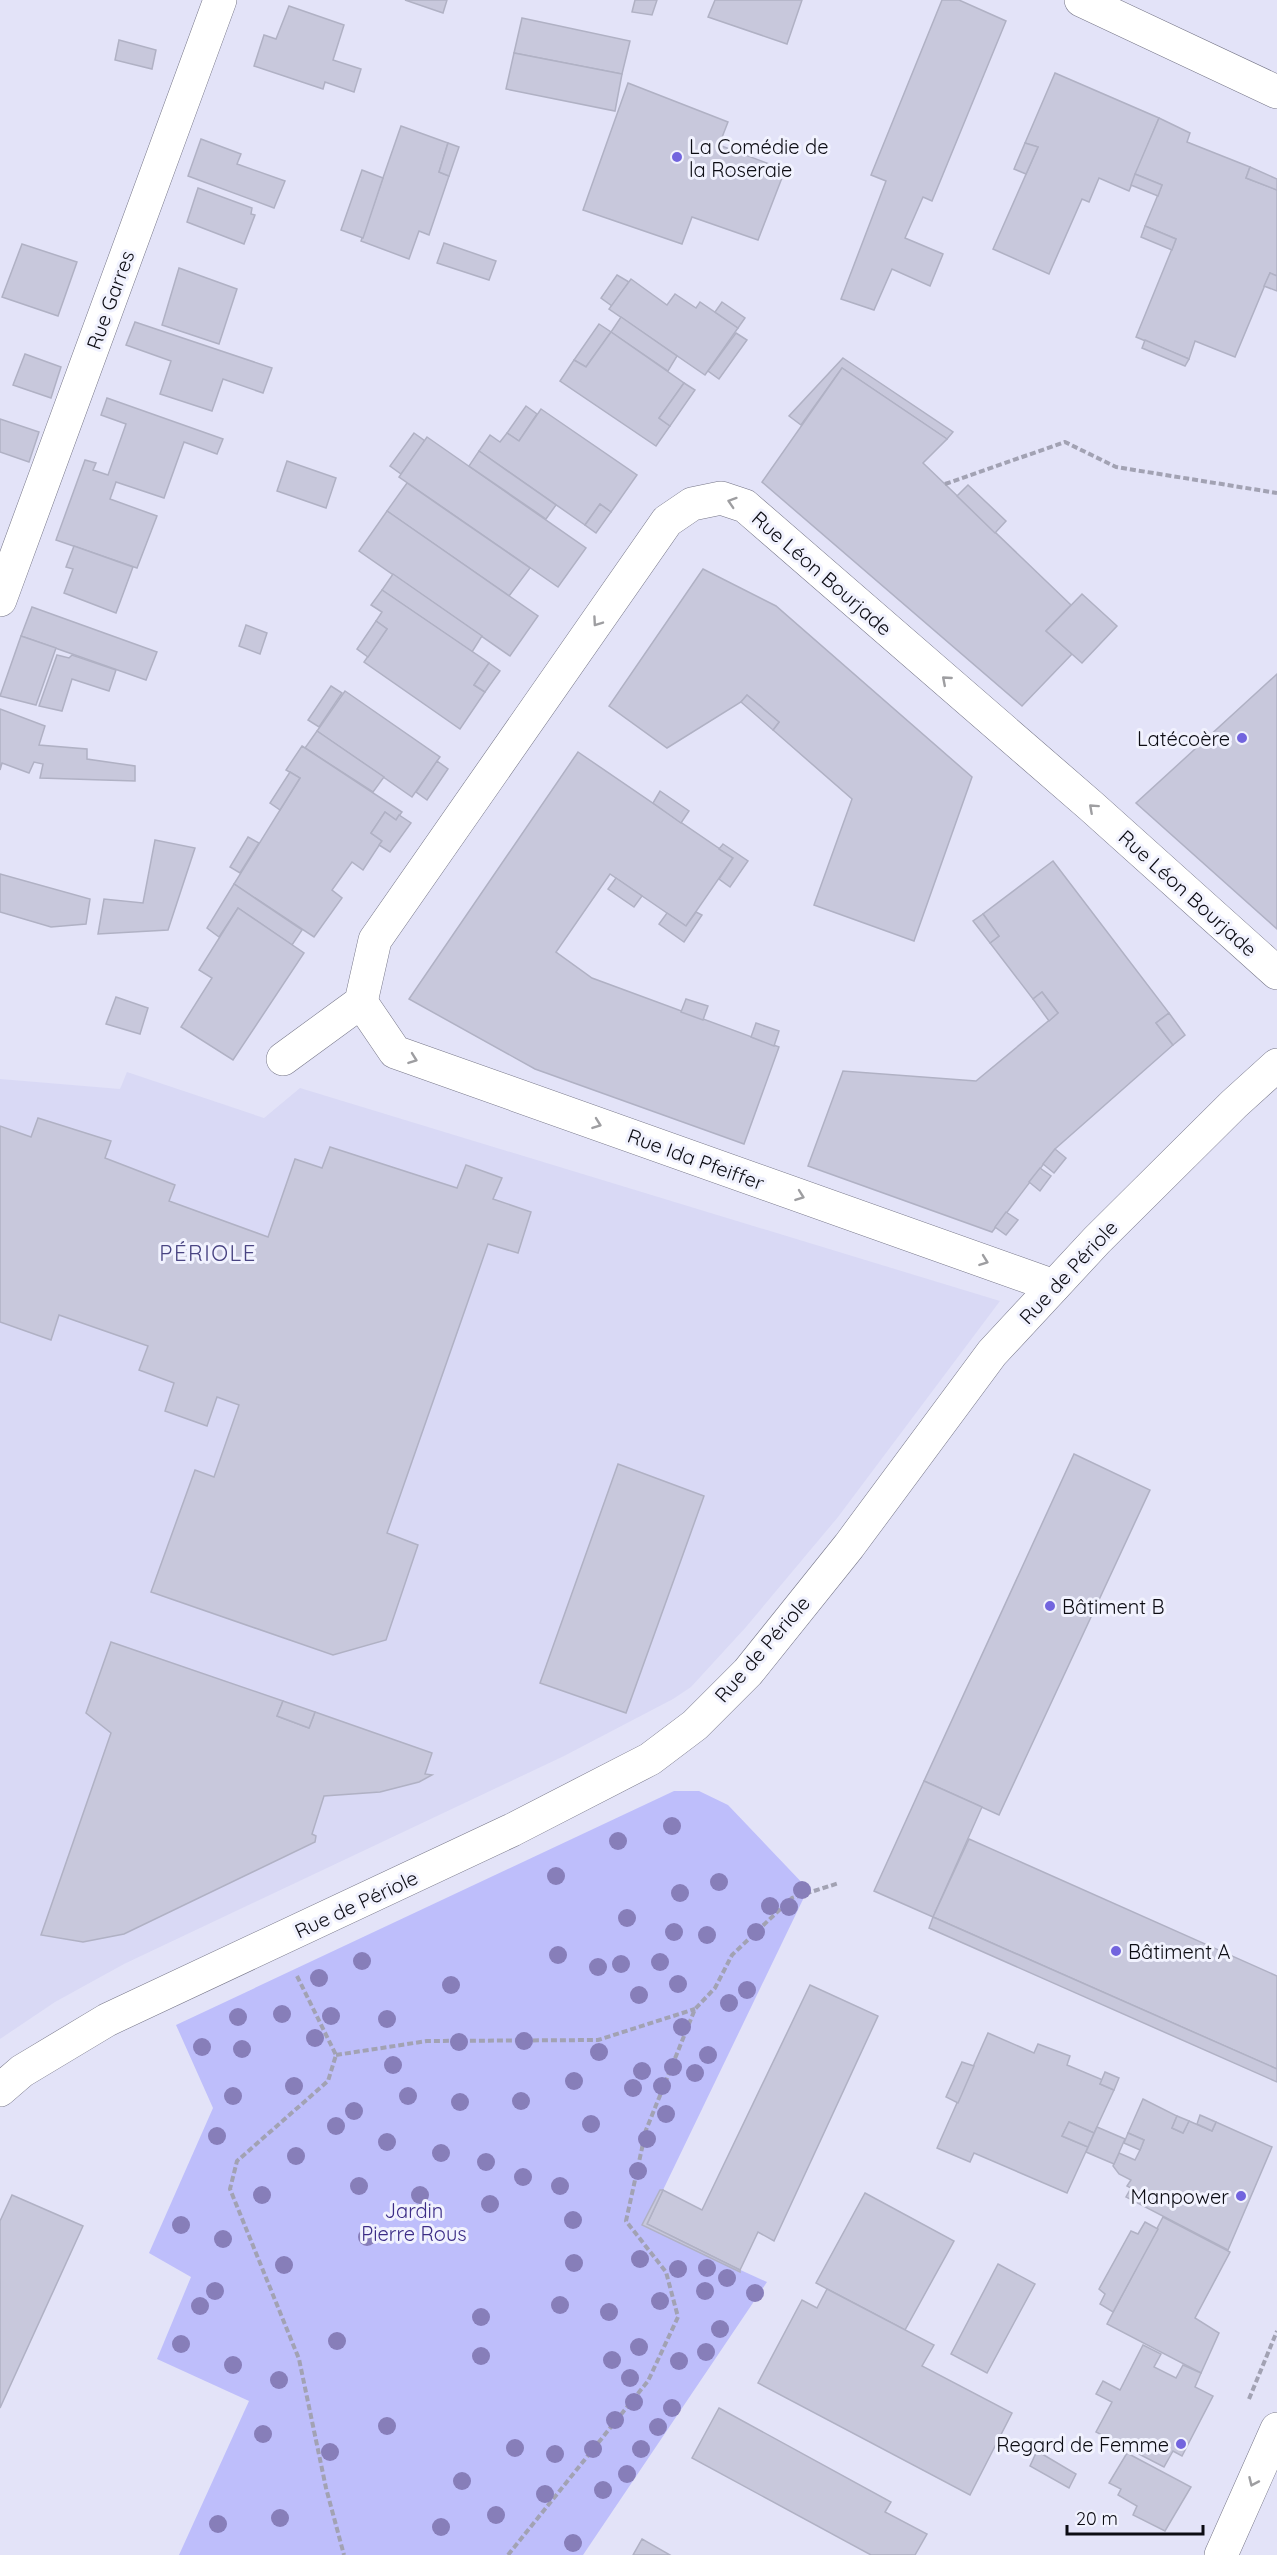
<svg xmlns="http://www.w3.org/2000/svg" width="1277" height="2555" font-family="Quicksand,sans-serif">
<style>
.built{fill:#d9d9f5}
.green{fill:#bebefb}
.building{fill:#c8c8dc;stroke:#b0b1c4;stroke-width:1.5}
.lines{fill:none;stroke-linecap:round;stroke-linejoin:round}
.street-casing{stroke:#757587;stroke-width:34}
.secondary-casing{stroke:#757587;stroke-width:34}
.primary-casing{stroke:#757587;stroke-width:34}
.path{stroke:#a2a2b3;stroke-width:4;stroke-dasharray:6 3;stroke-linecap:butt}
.street{stroke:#fff;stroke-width:33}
.secondary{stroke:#fff;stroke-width:33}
.primary{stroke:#fff;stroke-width:33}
.tree{fill:#877eb9}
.oneway{stroke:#9e9ea1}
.poi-dot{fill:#7264de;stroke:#f1f2fe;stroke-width:2}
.labels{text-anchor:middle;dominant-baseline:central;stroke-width:6;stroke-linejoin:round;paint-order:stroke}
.poi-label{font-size:20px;fill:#0c0c13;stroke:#f1f2fe;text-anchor:start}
.street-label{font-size:20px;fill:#0c0c13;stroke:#f1f2fe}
.park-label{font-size:20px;fill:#3b2c86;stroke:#f1f2fe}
.quarter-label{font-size:22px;letter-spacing:1.5px;fill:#494482;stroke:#f1f2fe}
</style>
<rect width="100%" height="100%" fill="#e3e3f8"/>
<polygon class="built" points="127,1072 264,1118 300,1088 1000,1301 838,1517 746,1627 691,1687 673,1699 564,1756 124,1964 55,2002 0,2039 0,1079 120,1089"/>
<polygon class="green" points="674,1791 699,1791 728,1805 808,1889 663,2190 660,2190 642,2225 767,2282 583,2555 179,2555 249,2401 157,2359 191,2277 149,2253 213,2108 176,2025"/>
<g class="building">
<polygon points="405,0 447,0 443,13"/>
<polygon points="635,0 657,0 652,15 632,12"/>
<polygon points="715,0 802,0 787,44 708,17"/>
<polygon points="942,0 959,0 1006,21 932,201 923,197 905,238 943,254 930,286 892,269 874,310 841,299 886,181 871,175"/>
<polygon points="289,6 344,25 333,60 361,69 354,92 325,82 323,89 254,66 264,35 276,39"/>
<polygon points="522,18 630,41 622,74 514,53"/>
<polygon points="119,40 156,50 152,69 115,60"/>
<polygon points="514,53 622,74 615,111 506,89"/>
<polygon points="1055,73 1159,118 1129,191 1099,178 1089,202 1082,199 1049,274 993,249 1038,147 1025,143"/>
<polygon points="628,83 728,122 719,145 785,170 758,240 692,217 682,244 583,210"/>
<polygon points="1159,118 1190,133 1187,142 1250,167 1246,178 1277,190 1277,276 1270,273 1235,357 1195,341 1189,359 1136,337 1176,239 1145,226 1162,185 1135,174"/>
<polygon points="401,126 448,143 439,172 449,176 429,235 419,231 409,259 361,241"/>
<polygon points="201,139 241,154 237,164 285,181 274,208 188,176"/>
<polygon points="448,143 459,147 449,176 439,172"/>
<polygon points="1025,143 1038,147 1026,174 1014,169"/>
<polygon points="1250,167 1277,179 1277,190 1246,178"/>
<polygon points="362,170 383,178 363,238 341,230"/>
<polygon points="1135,174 1162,185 1158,196 1131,185"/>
<polygon points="198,188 252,208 251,214 255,215 244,244 187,222"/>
<polygon points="1145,226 1176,239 1172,250 1141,237"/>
<polygon points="444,243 496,261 489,280 437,263"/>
<polygon points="22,244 77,262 58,316 2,297"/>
<polygon points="179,268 237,289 219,344 162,325"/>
<polygon points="1270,273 1277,276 1277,291 1264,286"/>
<polygon points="617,275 629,282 612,306 601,298"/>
<polygon points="631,279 667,305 675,294 696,308 700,302 738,328 705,375 609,309"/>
<polygon points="722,302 745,318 738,328 715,312"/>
<polygon points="621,317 677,356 668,371 611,332"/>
<polygon points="135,322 272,368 263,393 223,379 212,411 160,394 171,361 126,345"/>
<polygon points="599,324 611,332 586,367 574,360"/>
<polygon points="611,332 684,383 659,418 670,426 656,446 560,381 574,360 586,367"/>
<polygon points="736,333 747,340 719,379 708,371"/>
<polygon points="1145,340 1189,359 1185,366 1142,348"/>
<polygon points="25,354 61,367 51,398 13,385"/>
<polygon points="843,358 953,432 947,439 842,368 801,425 789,416"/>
<polygon points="842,368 947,439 923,463 1071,605 1046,631 1072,654 1022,706 762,482"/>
<polygon points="684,383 695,390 670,426 659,418"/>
<polygon points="107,398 223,439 217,454 184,442 164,498 116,482 110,499 157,516 137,568 56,540 85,460 96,463 93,470 108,475 126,424 101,415"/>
<polygon points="526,406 537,414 519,441 507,433"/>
<polygon points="541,409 637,475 611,512 600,504 585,525 479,451 490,435 500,442 507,433 519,441"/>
<polygon points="0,419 39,432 29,462 0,452"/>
<polygon points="414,433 425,441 401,474 390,466"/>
<polygon points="427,437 586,548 558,587 399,477"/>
<polygon points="479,451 556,505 546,519 469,466"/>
<polygon points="287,461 336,478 326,508 277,491"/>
<polygon points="407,483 530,568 509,596 387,511"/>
<polygon points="968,485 1006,521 995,533 957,496"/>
<polygon points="600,504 611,512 596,533 585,525"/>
<polygon points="387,511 538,616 510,656 359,551"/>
<polygon points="74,546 133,567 116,613 64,593 73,569 66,567"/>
<polygon points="703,569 776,606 972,777 914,941 814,905 852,799 773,730 779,722 747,695 741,702 667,748 609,706"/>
<polygon points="393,574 482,636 472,652 382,590"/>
<polygon points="382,590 489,663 474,685 485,692 460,729 364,662 387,629 376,621 382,612 371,605"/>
<polygon points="1082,594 1117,626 1082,663 1046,631"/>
<polygon points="32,607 157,652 146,680 21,636"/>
<polygon points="376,621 387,629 368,657 357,649"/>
<polygon points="246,625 267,633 260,654 239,646"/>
<polygon points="21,636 56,648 36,705 0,696"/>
<polygon points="57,655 69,658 72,655 116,670 109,691 72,679 62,711 39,706"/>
<polygon points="489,663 500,671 485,692 474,685"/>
<polygon points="1277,674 1277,929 1136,803"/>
<polygon points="331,686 342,693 319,727 308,720"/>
<polygon points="345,691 440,757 412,797 317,731"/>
<polygon points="747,695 779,722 773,730 741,702"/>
<polygon points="0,709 45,726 39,745 87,749 87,759 135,766 135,781 40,778 43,764 34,762 29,773 2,763 0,770"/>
<polygon points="317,731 384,777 373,792 305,748"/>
<polygon points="302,746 402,812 396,820 385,812 371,833 382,841 363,870 352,862 332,890 342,898 314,937 234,884 300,778 286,770"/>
<polygon points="578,752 733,858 686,926 610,874 556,952 592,978 779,1047 744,1144 535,1069 409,999"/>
<polygon points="437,761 448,769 427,800 416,792"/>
<polygon points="290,772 300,778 280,810 270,803"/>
<polygon points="660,791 689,811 681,823 653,803"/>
<polygon points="385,812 396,820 399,815 411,823 390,852 379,845 382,841 371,833"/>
<polygon points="248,837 259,843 240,873 230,867"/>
<polygon points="155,840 195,848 168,930 98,934 104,899 143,903"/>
<polygon points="723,844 748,861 730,887 719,879 733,858 719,849"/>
<polygon points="1053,861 1169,1013 1156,1023 1173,1045 1055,1149 992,1232 808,1166 843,1071 976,1081 1058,1013 1042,992 1033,999 990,943 999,936 983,914"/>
<polygon points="0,874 90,899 86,924 51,927 0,912"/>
<polygon points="616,878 642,896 634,907 608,889"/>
<polygon points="234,884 302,930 292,945 238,908 219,937 207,928"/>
<polygon points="238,908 304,953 233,1060 181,1027 212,978 199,970"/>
<polygon points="696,912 702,915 684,942 659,924 667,913 686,926"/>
<polygon points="983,914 999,936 990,943 973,921"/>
<polygon points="1042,992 1058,1013 1049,1021 1033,999"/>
<polygon points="116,997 148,1008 140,1034 106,1024"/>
<polygon points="686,999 708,1006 703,1020 681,1012"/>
<polygon points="1169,1013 1185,1035 1173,1045 1156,1023"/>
<polygon points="756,1023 779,1031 774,1046 751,1037"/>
<polygon points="38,1118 111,1141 105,1158 175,1185 169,1201 268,1237 295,1159 322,1168 330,1147 457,1188 466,1165 502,1178 493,1199 531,1212 518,1253 488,1244 387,1533 418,1545 386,1640 333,1655 151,1592 195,1470 214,1477 239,1405 217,1397 207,1426 165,1411 174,1383 139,1370 148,1346 59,1315 51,1340 0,1322 0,1126 31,1137"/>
<polygon points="1055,1149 1066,1158 1054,1173 1043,1164"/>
<polygon points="1040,1168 1051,1176 1040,1191 1029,1182"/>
<polygon points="1006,1212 1018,1220 1006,1235 995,1227"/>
<polygon points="1074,1454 1150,1490 999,1815 924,1781"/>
<polygon points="618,1464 704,1496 626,1713 540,1683"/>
<polygon points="111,1642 283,1701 277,1716 309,1728 315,1712 432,1753 425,1774 432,1775 419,1782 380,1792 324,1796 312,1834 316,1836 315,1842 124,1934 83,1942 41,1935 111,1733 86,1713"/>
<polygon points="283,1701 315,1712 309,1728 277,1716"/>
<polygon points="924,1781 982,1807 933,1917 874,1891"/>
<polygon points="969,1839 1277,1976 1277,2069 933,1917"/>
<polygon points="933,1917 1277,2069 1277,2082 929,1928"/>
<polygon points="810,1985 878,2016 774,2241 758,2232 740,2270 647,2224 663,2190 702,2210"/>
<polygon points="988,2033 1034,2053 1038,2044 1070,2056 1067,2065 1103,2080 1100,2084 1114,2090 1094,2133 1069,2122 1062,2136 1088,2147 1067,2193 974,2153 970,2162 937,2148"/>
<polygon points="962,2062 974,2066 958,2103 946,2097"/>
<polygon points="1105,2072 1119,2078 1114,2090 1100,2084"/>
<polygon points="1143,2099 1177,2116 1172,2128 1183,2133 1189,2121 1212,2131 1216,2122 1272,2147 1228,2250 1126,2197 1131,2188 1127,2186 1131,2180 1119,2174 1113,2166 1119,2153 1135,2160 1140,2150 1144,2140 1128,2133"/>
<polygon points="1200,2115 1216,2122 1212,2131 1197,2124"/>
<polygon points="1177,2116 1189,2121 1183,2133 1172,2128"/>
<polygon points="1069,2122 1094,2133 1088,2147 1062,2136"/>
<polygon points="1097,2127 1125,2139 1114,2164 1086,2152"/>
<polygon points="1128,2133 1144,2140 1140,2150 1124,2143"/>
<polygon points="660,2190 663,2190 647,2224 740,2270 740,2272 642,2225"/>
<polygon points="865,2193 954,2241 905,2330 816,2283"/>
<polygon points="12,2195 83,2226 0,2408 0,2221"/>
<polygon points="1163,2217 1230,2252 1195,2318 1219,2333 1201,2373 1107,2324"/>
<polygon points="1145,2222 1158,2229 1113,2312 1100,2304 1105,2294 1099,2289 1131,2231 1138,2234"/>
<polygon points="998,2264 1035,2284 987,2373 951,2354"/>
<polygon points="827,2289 934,2345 922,2366 1012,2413 970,2495 758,2383 802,2300 817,2308"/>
<polygon points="1143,2345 1161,2354 1154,2367 1176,2378 1183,2365 1201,2373 1195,2387 1213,2396 1182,2456 1173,2451 1164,2467 1096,2432 1112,2402 1096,2394 1103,2381 1120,2390"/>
<polygon points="719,2408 891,2502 885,2512 927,2534 915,2555 871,2555 692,2458"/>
<polygon points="1037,2451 1076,2474 1069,2488 1030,2466"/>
<polygon points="1127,2453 1191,2487 1165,2531 1133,2515 1137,2506 1118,2495 1121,2489 1109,2483"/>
<polygon points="642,2539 670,2555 633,2555"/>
</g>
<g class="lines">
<defs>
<g id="street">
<polyline points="0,600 220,0"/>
<polyline points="361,1002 395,1052 1054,1286"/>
<polyline points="283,1059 361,1002 375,940 667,521 692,504 721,498 745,506 1091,806 1277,973"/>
<polyline points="0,2090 22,2071 107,2020 512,1830 650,1759 695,1725 748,1672 849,1546 992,1353 1097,1240 1234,1104 1277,1065"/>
</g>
<polyline id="secondary" points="1081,0 1277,92"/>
<polyline id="primary" points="1221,2555 1277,2429"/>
</defs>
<use href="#street" class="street-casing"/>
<use href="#secondary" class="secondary-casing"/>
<use href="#primary" class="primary-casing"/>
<g class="path">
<polyline points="945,484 1065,442 1116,467 1277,493"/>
<polyline points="297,1976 336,2055 328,2081 237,2161 230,2189 299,2359 326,2488 344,2555"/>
<polyline points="336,2055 427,2041 598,2040 695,2009"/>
<polyline points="1249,2399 1277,2331"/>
<polyline points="508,2555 648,2381 678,2317 666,2272 626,2221 646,2130 695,2009 715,1988 732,1955 792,1898 839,1883"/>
</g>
<use href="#street" class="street"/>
<use href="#secondary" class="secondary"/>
<use href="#primary" class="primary"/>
</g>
<g class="tree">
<circle cx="672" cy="1826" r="9"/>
<circle cx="618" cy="1841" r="9"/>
<circle cx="556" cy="1876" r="9"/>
<circle cx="719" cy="1882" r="9"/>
<circle cx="802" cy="1890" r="9"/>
<circle cx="680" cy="1893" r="9"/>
<circle cx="770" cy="1906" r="9"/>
<circle cx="789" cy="1907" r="9"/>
<circle cx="627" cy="1918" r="9"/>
<circle cx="674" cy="1932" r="9"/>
<circle cx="756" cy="1932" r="9"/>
<circle cx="707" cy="1935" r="9"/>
<circle cx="558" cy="1955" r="9"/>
<circle cx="362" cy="1961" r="9"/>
<circle cx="660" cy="1962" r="9"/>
<circle cx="621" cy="1964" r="9"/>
<circle cx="598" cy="1967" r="9"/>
<circle cx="319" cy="1978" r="9"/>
<circle cx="678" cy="1984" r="9"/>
<circle cx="451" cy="1985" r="9"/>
<circle cx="747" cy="1990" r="9"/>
<circle cx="639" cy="1995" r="9"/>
<circle cx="729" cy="2003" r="9"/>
<circle cx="282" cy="2014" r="9"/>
<circle cx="331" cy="2016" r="9"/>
<circle cx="238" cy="2017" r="9"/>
<circle cx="387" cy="2019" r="9"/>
<circle cx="682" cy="2027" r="9"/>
<circle cx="315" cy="2038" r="9"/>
<circle cx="524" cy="2041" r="9"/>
<circle cx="459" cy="2042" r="9"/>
<circle cx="202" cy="2047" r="9"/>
<circle cx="242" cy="2049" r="9"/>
<circle cx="599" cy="2052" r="9"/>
<circle cx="708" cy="2055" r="9"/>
<circle cx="393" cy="2065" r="9"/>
<circle cx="673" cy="2067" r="9"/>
<circle cx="642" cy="2071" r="9"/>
<circle cx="695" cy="2073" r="9"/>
<circle cx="574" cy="2081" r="9"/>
<circle cx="294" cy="2086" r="9"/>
<circle cx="662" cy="2086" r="9"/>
<circle cx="633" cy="2088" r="9"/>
<circle cx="233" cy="2096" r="9"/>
<circle cx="408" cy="2096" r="9"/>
<circle cx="521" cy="2101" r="9"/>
<circle cx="460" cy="2102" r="9"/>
<circle cx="354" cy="2111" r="9"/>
<circle cx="666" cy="2114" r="9"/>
<circle cx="591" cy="2124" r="9"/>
<circle cx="336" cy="2126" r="9"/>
<circle cx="217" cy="2136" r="9"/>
<circle cx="647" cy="2139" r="9"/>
<circle cx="387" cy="2142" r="9"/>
<circle cx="441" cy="2153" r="9"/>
<circle cx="296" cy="2156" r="9"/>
<circle cx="486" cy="2162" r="9"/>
<circle cx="638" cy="2171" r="9"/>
<circle cx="523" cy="2177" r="9"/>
<circle cx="359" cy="2186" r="9"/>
<circle cx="560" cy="2186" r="9"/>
<circle cx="262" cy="2195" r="9"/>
<circle cx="420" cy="2195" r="9"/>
<circle cx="490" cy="2204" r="9"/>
<circle cx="573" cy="2220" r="9"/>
<circle cx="181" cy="2225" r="9"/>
<circle cx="367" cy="2237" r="9"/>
<circle cx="223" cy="2239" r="9"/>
<circle cx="640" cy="2259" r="9"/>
<circle cx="574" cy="2263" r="9"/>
<circle cx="284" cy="2265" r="9"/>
<circle cx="707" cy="2268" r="9"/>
<circle cx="678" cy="2269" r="9"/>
<circle cx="727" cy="2278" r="9"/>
<circle cx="215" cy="2291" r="9"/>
<circle cx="705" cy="2291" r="9"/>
<circle cx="755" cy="2293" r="9"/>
<circle cx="660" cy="2301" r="9"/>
<circle cx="560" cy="2305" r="9"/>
<circle cx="200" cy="2306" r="9"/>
<circle cx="609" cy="2312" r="9"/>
<circle cx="481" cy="2317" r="9"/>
<circle cx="720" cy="2329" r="9"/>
<circle cx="337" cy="2341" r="9"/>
<circle cx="181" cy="2344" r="9"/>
<circle cx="639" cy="2347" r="9"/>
<circle cx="706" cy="2352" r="9"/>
<circle cx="481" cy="2356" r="9"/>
<circle cx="612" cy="2360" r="9"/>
<circle cx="679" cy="2361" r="9"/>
<circle cx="233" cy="2365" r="9"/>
<circle cx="630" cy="2378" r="9"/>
<circle cx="279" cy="2380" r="9"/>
<circle cx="634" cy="2402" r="9"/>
<circle cx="672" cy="2408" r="9"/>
<circle cx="615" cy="2420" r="9"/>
<circle cx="387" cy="2426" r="9"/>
<circle cx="658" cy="2427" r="9"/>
<circle cx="263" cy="2434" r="9"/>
<circle cx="515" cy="2448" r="9"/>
<circle cx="593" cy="2449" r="9"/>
<circle cx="641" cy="2449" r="9"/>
<circle cx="330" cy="2452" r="9"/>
<circle cx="555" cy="2454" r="9"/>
<circle cx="627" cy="2474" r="9"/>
<circle cx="462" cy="2481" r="9"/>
<circle cx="603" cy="2490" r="9"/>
<circle cx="545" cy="2494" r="9"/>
<circle cx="496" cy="2515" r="9"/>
<circle cx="280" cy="2518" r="9"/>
<circle cx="218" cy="2524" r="9"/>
<circle cx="441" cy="2527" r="9"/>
<circle cx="573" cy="2543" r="9"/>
</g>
<defs><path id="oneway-chevron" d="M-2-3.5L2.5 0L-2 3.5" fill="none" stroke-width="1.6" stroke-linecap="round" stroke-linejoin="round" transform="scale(1.5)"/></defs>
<g class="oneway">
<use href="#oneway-chevron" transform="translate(732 502) rotate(-162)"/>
<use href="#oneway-chevron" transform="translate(597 622) rotate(125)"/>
<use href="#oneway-chevron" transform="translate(946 680) rotate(-139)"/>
<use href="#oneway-chevron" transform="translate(1093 808) rotate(-138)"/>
<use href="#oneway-chevron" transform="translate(413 1059) rotate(20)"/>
<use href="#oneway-chevron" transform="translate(597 1124) rotate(20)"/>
<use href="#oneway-chevron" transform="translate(800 1196) rotate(20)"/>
<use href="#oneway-chevron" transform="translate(984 1261) rotate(20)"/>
<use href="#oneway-chevron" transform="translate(1253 2482) rotate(114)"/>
</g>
<g class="poi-dot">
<circle cx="677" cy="157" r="6"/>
<circle cx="1242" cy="738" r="6"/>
<circle cx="1050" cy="1606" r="6"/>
<circle cx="1116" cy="1951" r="6"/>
<circle cx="1241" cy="2196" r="6"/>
<circle cx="1181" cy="2444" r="6"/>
</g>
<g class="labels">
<g class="poi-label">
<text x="689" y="146">La Comédie de<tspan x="689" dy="23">la Roseraie</tspan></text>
<text x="1230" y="738" text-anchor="end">Latécoère</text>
<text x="1062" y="1606">Bâtiment B</text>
<text x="1128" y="1951">Bâtiment A</text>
<text x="1229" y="2196" text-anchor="end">Manpower</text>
<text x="1169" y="2444" text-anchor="end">Regard de Femme</text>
</g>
<g class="street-label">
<text transform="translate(110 300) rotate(-70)">Rue Garres</text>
<text transform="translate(822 573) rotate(41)">Rue Léon Bourjade</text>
<text transform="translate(1188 893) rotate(42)">Rue Léon Bourjade</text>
<text transform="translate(696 1159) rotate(20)">Rue Ida Pfeiffer</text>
<text transform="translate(1068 1272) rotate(-47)">Rue de Périole</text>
<text transform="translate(762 1649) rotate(-49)">Rue de Périole</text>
<text transform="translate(356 1904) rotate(-25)">Rue de Périole</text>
</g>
<g class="park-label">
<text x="414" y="2210">Jardin<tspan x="414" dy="23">Pierre Rous</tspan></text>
</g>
<g class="quarter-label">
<text x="208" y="1253">PÉRIOLE</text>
</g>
</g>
<path d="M1067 2525v9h136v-9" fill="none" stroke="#0c0c13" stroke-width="3"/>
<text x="1076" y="2525" font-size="18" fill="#0c0c13" stroke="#f1f2fe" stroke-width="4.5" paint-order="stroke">20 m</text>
</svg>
